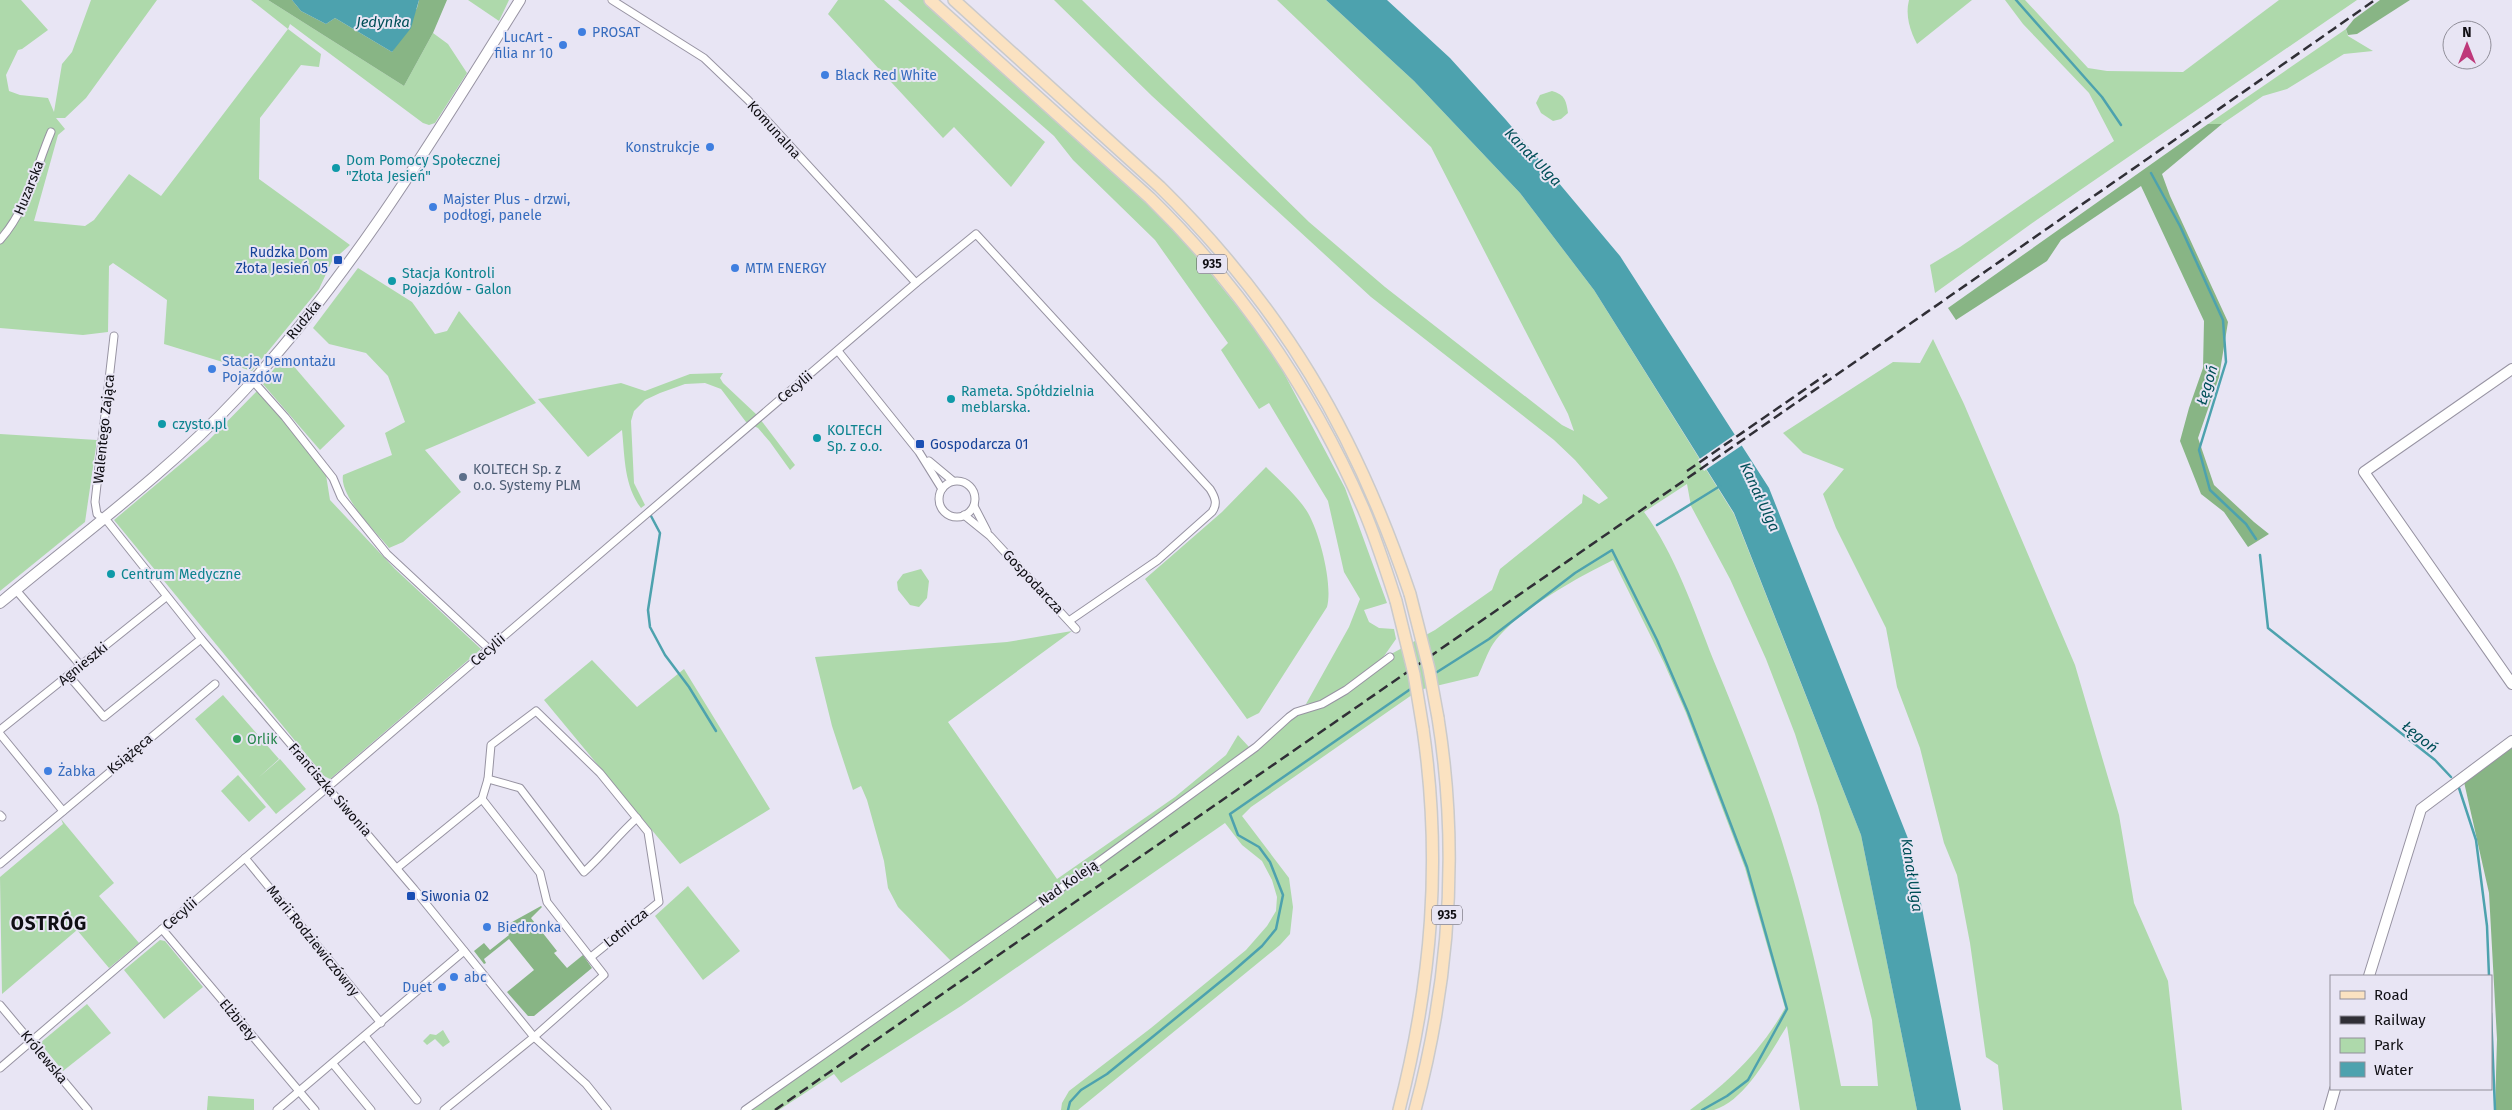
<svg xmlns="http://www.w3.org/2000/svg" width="2512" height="1110" font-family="'Fira Sans',sans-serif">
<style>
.green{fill:#aed9ab;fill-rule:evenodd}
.forest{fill:#88b585}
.water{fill:#4da2ae}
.pier{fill:#e8e5f4}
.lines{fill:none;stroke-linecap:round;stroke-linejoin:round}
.stream{stroke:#4da2ae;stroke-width:2.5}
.street-casing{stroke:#9793a2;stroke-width:9}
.secondary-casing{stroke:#9793a2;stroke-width:12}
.primary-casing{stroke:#cacacb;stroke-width:14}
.street{stroke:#fff;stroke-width:7}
.secondary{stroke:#fff;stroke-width:10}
.primary{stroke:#fbe2c1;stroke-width:11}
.rail{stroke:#302f36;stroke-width:2.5;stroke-dasharray:10 5;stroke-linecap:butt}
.primary-bridge-casing{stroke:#cacacb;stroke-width:14;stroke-linecap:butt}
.primary-bridge{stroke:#fbe2c1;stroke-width:11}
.shop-dot{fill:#3f7fe0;stroke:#e8e5f4;stroke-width:2}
.culture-dot{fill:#0f9aa8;stroke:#e8e5f4;stroke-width:2}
.transit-dot{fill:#1a4fb4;stroke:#e8e5f4;stroke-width:2}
.service-dot{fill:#5c6f8a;stroke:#e8e5f4;stroke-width:2}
.leisure-dot{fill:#2e9e5b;stroke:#e8e5f4;stroke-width:2}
.labels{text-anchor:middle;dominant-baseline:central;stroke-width:4;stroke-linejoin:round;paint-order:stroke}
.shield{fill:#e8e5f4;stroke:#504e56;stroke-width:1}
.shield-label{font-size:12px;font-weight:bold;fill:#0f0e13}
.shop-label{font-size:14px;fill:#366cbe;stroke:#e8e5f4;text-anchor:start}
.street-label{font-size:14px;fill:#0f0e13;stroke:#e8e5f4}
.culture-label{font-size:14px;fill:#0d838f;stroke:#e8e5f4;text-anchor:start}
.transit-label{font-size:14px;fill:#164399;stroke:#e8e5f4;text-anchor:start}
.service-label{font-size:14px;fill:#4e5e75;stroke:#e8e5f4;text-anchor:start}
.leisure-label{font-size:14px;fill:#27864d;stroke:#e8e5f4;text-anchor:start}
.water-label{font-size:15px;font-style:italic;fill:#004f58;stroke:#e8e5f4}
.district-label{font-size:19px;font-weight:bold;letter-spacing:1px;fill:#0f0e13;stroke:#e8e5f4}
</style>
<rect width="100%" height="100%" fill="#e8e5f4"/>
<g class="green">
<polygon points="0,0 21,0 48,30 22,49 18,50 6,75 9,91 20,95 48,98 54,112 62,64 72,52 91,0 157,0 86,98 65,118 56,118 65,129 58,135 34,221 85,226 94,220 129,174 161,196 288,29 251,0 268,0 404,86 433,33 448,44 467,73 435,123 429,125 423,123 290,24 288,29 321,54 319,67 301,65 260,118 259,179 350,245 332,261 319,289 252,371 164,344 167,300 113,263 109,266 108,332 83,335 0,328"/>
<polygon points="468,0 509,0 499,21"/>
<polygon points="838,0 884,0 1045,142 1011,187 954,127 943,138 828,14"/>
<path d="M898 0H924L1174 228 1270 347 1345 488 1387 603 1364 610 1369 622 1379 628 1394 629 1396 639 1382 659 1435 630 1492 590 1500 569 1582 503 1583 494 1599 504 1608 498 1575 460 1554 440 1371 297 1152 96 1054 0H1082L1309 222 1385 287 1562 425 1574 431 1568 414 1431 147 1277 0H1326L1414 81 1520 193 1594 290 1734 514 1861 835 1917 1110H1800L1787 1026C1770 1053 1746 1100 1714 1110 1707 1110 1697 1110 1690 1110 1729 1082 1762 1050 1785 1008L1745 868 1686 713 1664 663 1613 560C1577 578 1516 611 1493 644 1487 653 1483 666 1478 676L1419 690 1251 807 1242 816 1289 878 1293 907 1290 934 1280 945 1078 1110H1061L1062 1103 1069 1091 1151 1028 1246 950 1267 926 1276 911 1277 897 1272 880 1262 861 1242 845 1225 823 961 1006 841 1083 834 1074 779 1110H750L834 1052 951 961 898 907 888 888 884 861 867 800 861 786 853 790 832 726 815 657 1007 642 1072 631 948 722 1057 879 1175 797 1226 755 1238 735 1249 747 1258 743 1279 723 1319 702 1306 704 1349 627 1360 599 1344 572 1328 501 1269 403 1259 409 1221 350 1228 343 1155 240 1073 160 1054 136ZM1687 484 1691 506 1730 579 1766 659 1795 734 1818 806 1872 1020 1878 1086H1841C1826 1009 1810 933 1787 858 1767 790 1740 724 1713 659 1695 613 1674 552 1644 512Z"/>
<path d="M1909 0H1972L1917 44C1910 31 1905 15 1909 0Z"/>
<polygon points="2005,0 2025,0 2088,68 2107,71 2183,72 2279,0 2357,0 2038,219 1935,293 1930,265 1960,247 2114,141 2089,93 2023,24"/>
<polygon points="2346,29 2348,36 2373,51 2344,54 2287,89 2263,96 2222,124 2208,124"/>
<path d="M1552 91C1565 95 1566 100 1568 113L1561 119 1553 121 1541 113 1536 103 1540 95Z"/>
<path d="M358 268 412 302 435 334 447 331 459 311 536 403 425 450 461 492 403 542 389 548C376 532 339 496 343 475L392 455 385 433 405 422 388 376 366 353 329 344 313 328Z"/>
<polygon points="1933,339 1964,404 2075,665 2119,815 2134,903 2168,981 2182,1110 2003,1110 1998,1065 1986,1057 1970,943 1957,875 1944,843 1920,748 1897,687 1886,628 1836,528 1823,494 1844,469 1803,453 1783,433 1893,362 1920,363"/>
<polygon points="285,356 345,426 320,450 262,383"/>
<path d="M723 373 720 378 723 383 757 415 795 465 790 470 770 442 758 428 746 422 721 389 705 383 685 384 660 393 645 400 634 411 631 421 634 483 645 505 641 508C624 485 625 459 622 430L588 457 538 399 621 383 645 391 690 374Z"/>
<polygon points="257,391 291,429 326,475 330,500 395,569 481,649 330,779 324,776 114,520 208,441"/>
<polygon points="0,434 97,440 85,522 0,591"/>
<path d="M1266 467C1280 481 1298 496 1308 513 1320 534 1333 585 1327 607L1259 713 1247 719 1145 579 1222 512Z"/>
<polygon points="921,569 929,581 927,598 919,607 910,605 898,590 897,582 903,574"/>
<polygon points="592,660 637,707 684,669 770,809 680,864 544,700"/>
<polygon points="223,695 279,759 258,778 280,759 306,789 276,814 195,719"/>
<polygon points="238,775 266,807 249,822 221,791"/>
<polygon points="61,819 114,883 99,896 139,943 109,968 77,930 2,994 0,877 63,824"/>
<polygon points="688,886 740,951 703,980 655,916"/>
<polygon points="160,940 165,941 203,987 164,1019 124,970"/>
<polygon points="87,1004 111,1033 63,1071 40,1043"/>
<polygon points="443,1030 450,1042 443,1047 435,1039 427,1045 423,1041 430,1034 436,1035"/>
<polygon points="208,1096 254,1099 254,1110 207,1110"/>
</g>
<g class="forest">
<polygon points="268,0 292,0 301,11 326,24 335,18 392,52 417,8 419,0 447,0 433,33 404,86"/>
<polygon points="2380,0 2410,0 2357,34 2348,35 2346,29 2354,19"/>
<polygon points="2208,124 2222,124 2162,174 2170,196 2228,322 2219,377 2198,438 2214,485 2254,522 2269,534 2248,547 2224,512 2201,494 2180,441 2189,408 2203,368 2204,321 2141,186 2061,240 2047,261 1956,320 1948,308"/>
<polygon points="2512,747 2512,1110 2495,1110 2497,1039 2489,893 2464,782"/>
<polygon points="541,906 542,907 531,918 557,951 554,953 567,968 583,955 592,968 534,1016 528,1016 507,992 534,970 509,939 484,959 486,963 484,964 474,951 484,943 490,950 509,935 503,927"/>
</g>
<g class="water">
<polygon points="292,0 419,0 411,28 392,52 335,18 326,24 301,11"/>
<polygon points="1326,0 1387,0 1450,58 1506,120 1620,256 1769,488 1909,841 1961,1110 1917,1110 1861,835 1734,513 1594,290 1520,193 1414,81"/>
</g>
<polygon class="pier" points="1737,433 1744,444 1704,471 1698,460"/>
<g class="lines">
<g class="stream">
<polyline points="2016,0 2102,97 2121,125"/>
<polyline points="2151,173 2180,226 2223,320 2226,362 2199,450 2210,490 2246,524 2256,539"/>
<polyline points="651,516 660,533 648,610 650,627 665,655 689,687 716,731"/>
<polyline points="1657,525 1720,486"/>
<polyline points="2260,555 2268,628 2435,760 2451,777"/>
<polyline points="1434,674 1489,639 1575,573 1612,550 1657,640 1688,712 1747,867 1787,1009 1748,1080 1727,1096 1702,1110"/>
<polyline points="2459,788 2476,840 2487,926 2489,976"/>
<polyline points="2491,1013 2495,1110"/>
<polyline points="1068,1110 1070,1102 1081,1090 1107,1074 1231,973 1262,946 1276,929 1283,895 1270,862 1259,847 1238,835 1230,814 1412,688"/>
</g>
<defs>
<g id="street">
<polyline points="612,0 704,58 748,100 916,283"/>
<path d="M0 240C28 208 35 170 51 132"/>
<polyline points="114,336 95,502 97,514 108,522 201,639 414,889 534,1037 586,1084 607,1110"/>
<polyline points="838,351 919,452 942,489"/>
<polyline points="253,381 285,417 333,478 341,497 387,554 489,649"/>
<polyline points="929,461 953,481"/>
<circle cx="957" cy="499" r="18"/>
<polyline points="974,506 987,531"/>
<polyline points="964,515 990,536 1076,629"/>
<polyline points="16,590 81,666"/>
<polyline points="69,676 104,717 201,639"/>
<polyline points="0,730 166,597"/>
<polyline points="0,734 63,811"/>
<path d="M488 779 520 788 584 872C603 855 618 835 637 818"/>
<polyline points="0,815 2,817"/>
<polyline points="245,858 381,1023"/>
<polyline points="0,864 215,684"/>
<polyline points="397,868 482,799 488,779 491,745 536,711 600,773 648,832 659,902 591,957"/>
<polyline points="162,929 315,1110"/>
<polyline points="0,1005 88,1110"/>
<polyline points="365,1036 417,1100"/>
<polyline points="333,1064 371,1110"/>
<path d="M0 1068 916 283 976 234 1210 489C1215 497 1218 504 1212 512L1158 560 1069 621"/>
<polyline points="277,1110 464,951"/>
<polyline points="444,1110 534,1037 604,975 547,902 540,873 482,799"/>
<polyline points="745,1110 1094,865 1256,747 1289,717 1296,712 1322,704 1346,690 1390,657"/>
</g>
<g id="secondary">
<polyline points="2512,369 2364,472 2512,684"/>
<path d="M0 603C80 536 166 474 238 397 350 278 434 138 520 0"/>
<polyline points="2369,976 2421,809 2512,741"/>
<polyline points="2329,1110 2335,1089"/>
</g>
<g id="primary">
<path d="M930 0 1150 198C1241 287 1312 391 1363 508 1376 538 1386 570 1396 601"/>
<path d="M954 0 1160 187C1282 307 1355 431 1410 594"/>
<path d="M1399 1110C1432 981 1442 860 1423 729"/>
<path d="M1415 1110C1449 983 1459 849 1438 718"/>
</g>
</defs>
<use href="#street" class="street-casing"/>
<use href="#secondary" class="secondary-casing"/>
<use href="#primary" class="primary-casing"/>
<use href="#street" class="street"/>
<use href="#secondary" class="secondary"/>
<use href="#primary" class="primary"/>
<g class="rail">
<polyline points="1687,471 1827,374"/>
<path d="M775 1110C1308 740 1843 372 2375 0"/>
</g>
<defs>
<g id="primary-bridge">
<polyline points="1410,594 1429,669 1438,718"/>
<polyline points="1396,601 1414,674 1423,729"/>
</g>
</defs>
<use href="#primary-bridge" class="primary-bridge-casing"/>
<use href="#primary-bridge" class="primary-bridge"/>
</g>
<g class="shop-dot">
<circle cx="582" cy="32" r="5"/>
<circle cx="563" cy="45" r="5"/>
<circle cx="825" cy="75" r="5"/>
<circle cx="710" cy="147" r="5"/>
<circle cx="433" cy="207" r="5"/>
<circle cx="735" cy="268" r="5"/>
<circle cx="212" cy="369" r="5"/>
<circle cx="48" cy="771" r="5"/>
<circle cx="487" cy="927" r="5"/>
<circle cx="454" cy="977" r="5"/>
<circle cx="442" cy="987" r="5"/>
</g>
<g class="culture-dot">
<circle cx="336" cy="168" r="5"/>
<circle cx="392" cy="281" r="5"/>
<circle cx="951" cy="399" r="5"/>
<circle cx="162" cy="424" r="5"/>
<circle cx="817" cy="438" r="5"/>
<circle cx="111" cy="574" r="5"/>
</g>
<g class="transit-dot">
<rect x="333" y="255" width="10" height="10" rx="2.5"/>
<rect x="915" y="439" width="10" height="10" rx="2.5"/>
<rect x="406" y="891" width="10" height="10" rx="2.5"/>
</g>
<circle class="service-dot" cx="463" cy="477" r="5"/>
<circle class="leisure-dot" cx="237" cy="739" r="5"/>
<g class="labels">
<g class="shield">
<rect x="1197" y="254.5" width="30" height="19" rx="4"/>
<rect x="1432" y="905.5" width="30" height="19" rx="4"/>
</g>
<g class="shield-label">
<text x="1212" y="264">935</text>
<text x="1447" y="915">935</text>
</g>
<g class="shop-label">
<text x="592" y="32">PROSAT</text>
<text x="553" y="37" text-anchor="end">LucArt -<tspan x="553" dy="16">filia nr 10</tspan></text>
<text x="835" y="75">Black Red White</text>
<text x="700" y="147" text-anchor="end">Konstrukcje</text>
<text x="443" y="199">Majster Plus - drzwi,<tspan x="443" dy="16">podłogi, panele</tspan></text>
<text x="745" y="268">MTM ENERGY</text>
<text x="222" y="361">Stacja Demontażu<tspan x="222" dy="16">Pojazdów</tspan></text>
<text x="58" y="771">Żabka</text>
<text x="497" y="927">Biedronka</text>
<text x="464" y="977">abc</text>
<text x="432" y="987" text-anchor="end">Duet</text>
</g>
<g class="street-label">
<text transform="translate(774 130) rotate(48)">Komunalna</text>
<text transform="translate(29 188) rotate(-68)">Huzarska</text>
<text transform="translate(304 320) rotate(-51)">Rudzka</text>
<text transform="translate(795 387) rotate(-40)">Cecylii</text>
<text transform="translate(104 429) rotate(-84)">Walentego Zająca</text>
<text transform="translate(1033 582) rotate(47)">Gospodarcza</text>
<text transform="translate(488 650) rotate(-41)">Cecylii</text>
<text transform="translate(83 664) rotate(-39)">Agnieszki</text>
<text transform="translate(130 754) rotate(-40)">Książęca</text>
<text transform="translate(330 790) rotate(49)">Franciszka Siwonia</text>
<text transform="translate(1068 883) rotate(-35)">Nad Koleją</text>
<text transform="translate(180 914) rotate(-41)">Cecylii</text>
<text transform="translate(626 928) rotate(-39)">Lotnicza</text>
<text transform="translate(313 941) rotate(51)">Marii Rodziewiczówny</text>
<text transform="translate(238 1020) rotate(50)">Elżbiety</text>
<text transform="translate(44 1057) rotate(50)">Królewska</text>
</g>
<g class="culture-label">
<text x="346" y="160">Dom Pomocy Społecznej<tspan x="346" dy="16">"Złota Jesień"</tspan></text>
<text x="402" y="273">Stacja Kontroli<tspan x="402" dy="16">Pojazdów - Galon</tspan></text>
<text x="961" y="391">Rameta. Spółdzielnia<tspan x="961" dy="16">meblarska.</tspan></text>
<text x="172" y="424">czysto.pl</text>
<text x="827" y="430">KOLTECH<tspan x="827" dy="16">Sp. z o.o.</tspan></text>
<text x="121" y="574">Centrum Medyczne</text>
</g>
<g class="transit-label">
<text x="328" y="252" text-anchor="end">Rudzka Dom<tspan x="328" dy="16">Złota Jesień 05</tspan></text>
<text x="930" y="444">Gospodarcza 01</text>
<text x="421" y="896">Siwonia 02</text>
</g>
<g class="service-label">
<text x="473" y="469">KOLTECH Sp. z<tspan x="473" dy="16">o.o. Systemy PLM</tspan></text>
</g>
<g class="leisure-label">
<text x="247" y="739">Orlik</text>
</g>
<g class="water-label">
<text x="383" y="22">Jedynka</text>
<text transform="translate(1533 157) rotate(46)">Kanał Ulga</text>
<text transform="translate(2207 385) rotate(-73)">Łęgoń</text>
<text transform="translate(1760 497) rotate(65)">Kanał Ulga</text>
<text transform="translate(2420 737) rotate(39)">Łęgoń</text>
<text transform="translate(1912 875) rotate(81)">Kanał Ulga</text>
</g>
<g class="district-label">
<text x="49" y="923">OSTRÓG</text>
</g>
</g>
<rect x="2330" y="975" width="162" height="115" fill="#e8e5f4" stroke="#918f9a"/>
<rect x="2340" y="991" width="25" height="8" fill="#fbe2c1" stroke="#918f9a"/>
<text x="2374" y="1000" font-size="15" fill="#0f0e13">Road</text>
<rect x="2340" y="1016" width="25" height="8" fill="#302f36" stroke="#918f9a"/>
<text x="2374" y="1025" font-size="15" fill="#0f0e13">Railway</text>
<rect x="2340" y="1038" width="25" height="15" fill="#aed9ab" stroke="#918f9a"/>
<text x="2374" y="1050" font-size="15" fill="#0f0e13">Park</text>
<rect x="2340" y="1062" width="25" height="15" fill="#4da2ae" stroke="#918f9a"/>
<text x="2374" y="1075" font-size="15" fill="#0f0e13">Water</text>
<g transform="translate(2467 45)"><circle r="24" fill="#e8e5f4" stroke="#918f9a"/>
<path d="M0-4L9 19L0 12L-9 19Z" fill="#be387a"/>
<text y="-8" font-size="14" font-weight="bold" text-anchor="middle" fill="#0f0e13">N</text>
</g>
</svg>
